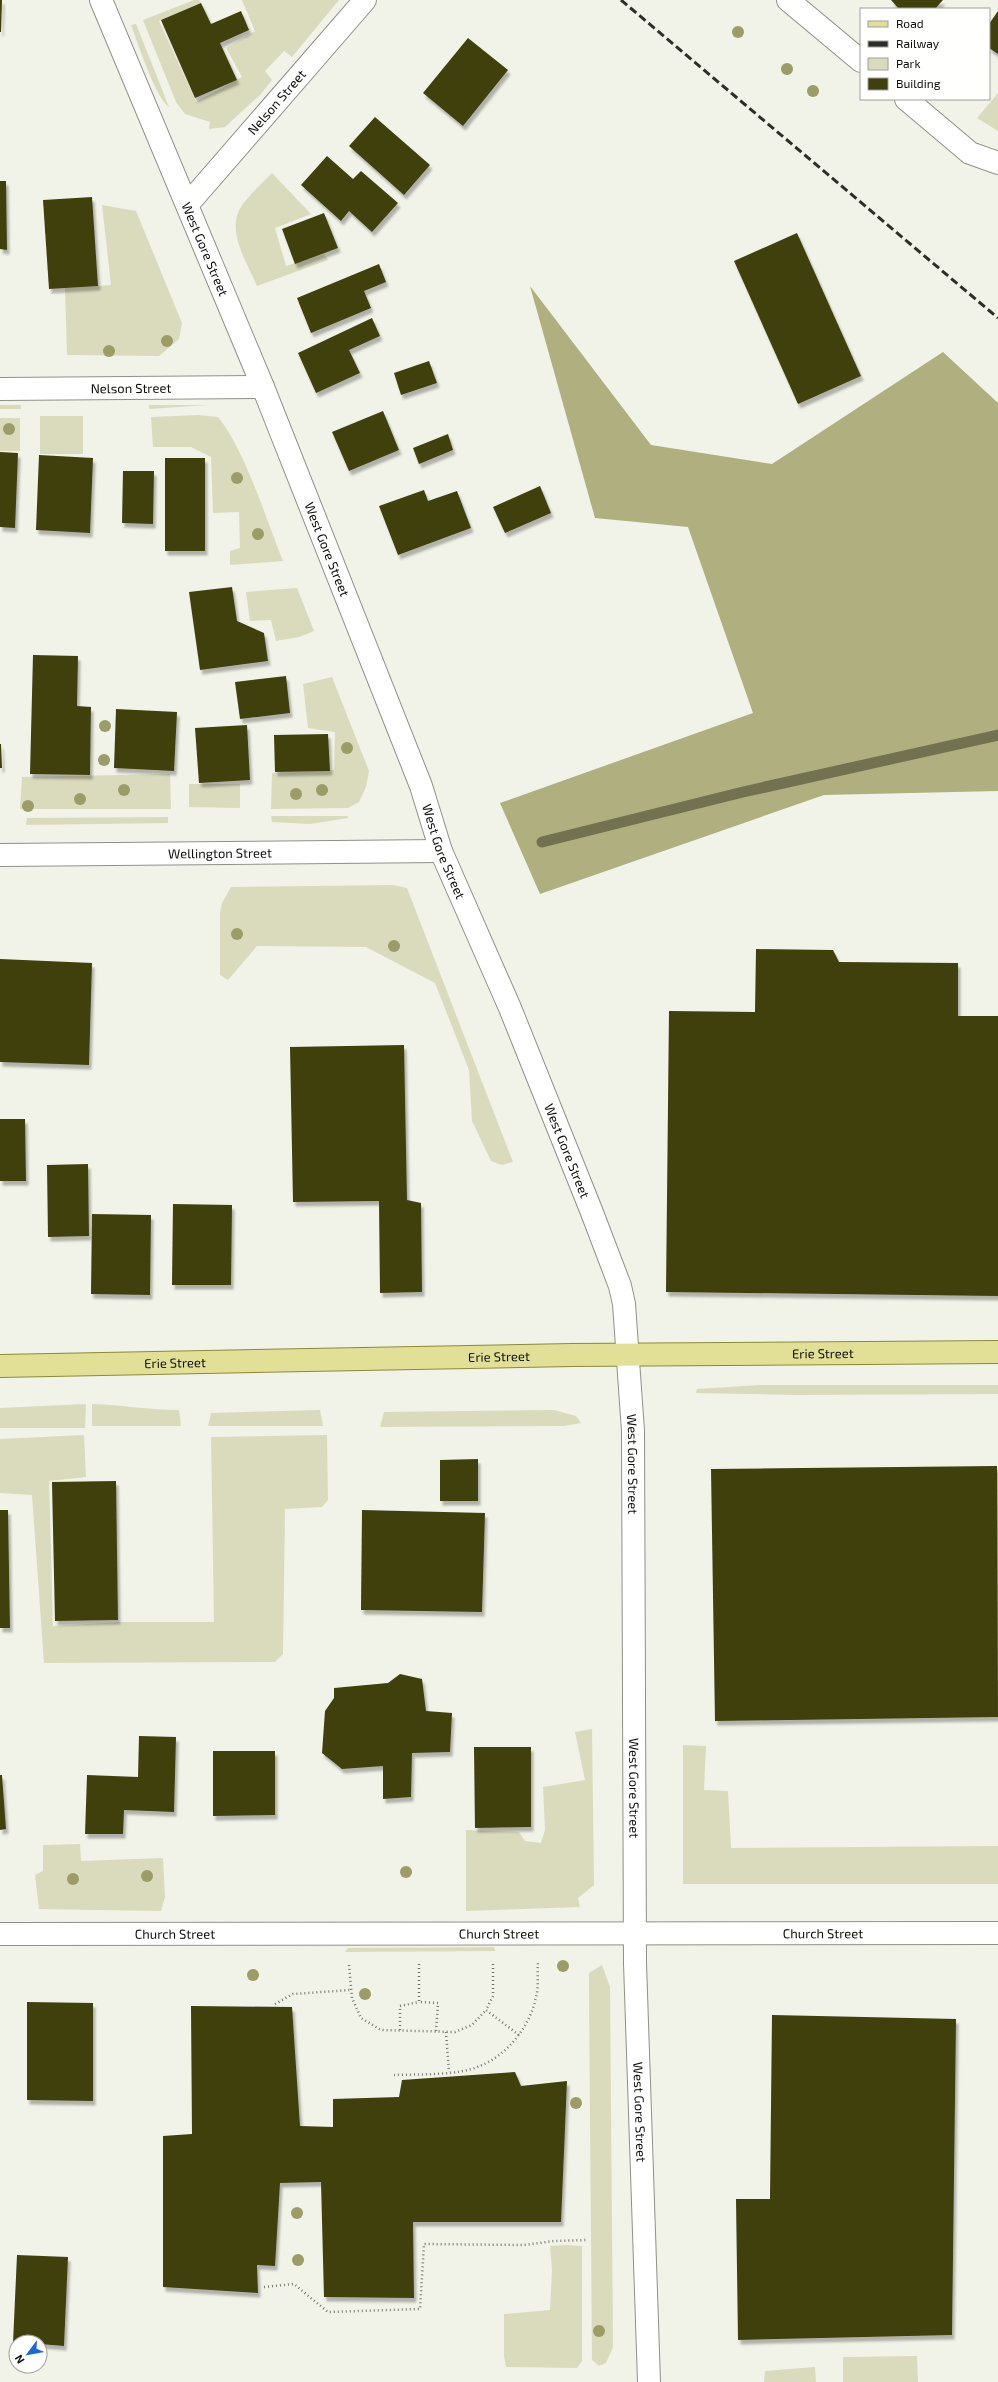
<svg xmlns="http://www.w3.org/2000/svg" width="998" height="2382" font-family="'Exo 2',sans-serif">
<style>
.green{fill:#dadbbd}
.forest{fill:#afaf80}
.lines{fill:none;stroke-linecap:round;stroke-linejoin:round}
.stream{stroke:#727250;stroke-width:11}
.building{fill:#403f11;filter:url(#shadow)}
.minor-casing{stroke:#909088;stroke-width:24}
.tertiary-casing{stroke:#909088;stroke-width:24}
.primary-casing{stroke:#8b8a38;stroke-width:24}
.path{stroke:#767771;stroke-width:2.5;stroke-dasharray:1 3;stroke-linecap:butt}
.minor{stroke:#fff;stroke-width:22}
.tertiary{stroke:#fff;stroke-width:22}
.primary{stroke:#e2e097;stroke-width:22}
.rail{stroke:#2d2d29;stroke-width:3;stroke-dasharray:8 4;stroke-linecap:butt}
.tree{fill:#9c9c68}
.labels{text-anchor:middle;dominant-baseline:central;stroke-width:4;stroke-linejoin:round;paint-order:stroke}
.street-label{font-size:13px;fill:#0e0e0b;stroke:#fffffe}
</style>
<defs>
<filter id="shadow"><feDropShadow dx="2.5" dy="4.5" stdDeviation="1" flood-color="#0004"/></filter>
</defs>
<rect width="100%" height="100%" fill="#f1f2e8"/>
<g class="green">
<polygon points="194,0 199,0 201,3 159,21 196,102 242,77 226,48 255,31 242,0 339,0 292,57 284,51 265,71 272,80 261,94 225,127 209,129 210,122 185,114 176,102 143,20"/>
<path d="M136 24 169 107C155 97 138 43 131 25Z"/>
<polygon points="998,93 998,131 977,118"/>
<path d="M272 173 311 214 275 228 286 266 324 254 328 260 257 286C248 265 229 235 238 213 242 201 263 183 272 173Z"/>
<polygon points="102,205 136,211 182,323 179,339 159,356 67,355 65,288 111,285"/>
<rect x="0" y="405" width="21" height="4"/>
<polygon points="149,405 208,405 149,409"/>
<path d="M198 415 218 417C245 450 266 519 283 561L230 565V551L240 548 239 512 213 513 211 457 191 447H153L151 417Z"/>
<rect x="40" y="416" width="43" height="38"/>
<rect x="0" y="418" width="20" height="33"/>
<polygon points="297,588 314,631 299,637 276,641 271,620 250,621 246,592"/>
<polygon points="332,677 369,771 366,787 359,802 348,808 271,809 272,773 334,770 335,732 308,728 303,684"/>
<polygon points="170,774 171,809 20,809 22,777"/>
<polygon points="189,784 240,784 240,808 189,807"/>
<polygon points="271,816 348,816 348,818 310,824 272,822"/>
<polygon points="168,817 168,823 26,825 27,818"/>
<polygon points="393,885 407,888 513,1162 502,1165 491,1161 472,1121 469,1070 435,983 366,947 257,946 228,980 220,975 220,913 222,903 231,887"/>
<polygon points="759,1385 998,1385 998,1394 795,1395 696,1393 697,1389"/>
<polygon points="86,1404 85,1428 0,1428 0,1408"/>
<path d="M92 1404C122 1405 150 1410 179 1410L181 1426H92Z"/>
<polygon points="320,1410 323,1426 208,1426 211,1413"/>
<polygon points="554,1410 576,1416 581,1423 564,1426 380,1427 384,1412"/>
<polygon points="84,1435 86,1477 49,1481 53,1626 123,1622 214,1622 211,1437 327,1435 328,1500 322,1507 285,1509 283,1654 275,1662 44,1663 32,1495 0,1493 0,1439"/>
<polygon points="592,1729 594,1885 578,1898 580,1907 466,1911 466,1830 519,1832 525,1841 541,1843 545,1830 543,1787 585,1780 575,1732"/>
<polygon points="683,1745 706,1746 704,1790 728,1791 731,1848 998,1846 998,1884 683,1884"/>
<polygon points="80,1844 81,1861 163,1858 165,1897 161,1911 39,1909 35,1875 43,1871 43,1845"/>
<polygon points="494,1947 495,1951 345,1952 348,1948"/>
<polygon points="602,1965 610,1987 613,2347 606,2363 599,2366 592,2360 589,1993 589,1973"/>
<polygon points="565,2245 582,2246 582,2361 577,2368 506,2367 504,2356 504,2314 550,2310 552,2270 550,2246"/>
<polygon points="917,2356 918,2382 843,2382 843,2357"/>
<polygon points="815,2367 816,2382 764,2382 765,2371"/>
</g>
<polygon class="forest" points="530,286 651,445 772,464 943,352 998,403 998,791 824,795 540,894 500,803 753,713 688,527 595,518"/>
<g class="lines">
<polyline class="stream" points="542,842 743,792 998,735"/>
</g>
<g class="building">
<polygon points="0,0 2,0 1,32 0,32"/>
<polygon points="891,0 943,0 935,9 899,9"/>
<polygon points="201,3 211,24 241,11 249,30 220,43 237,80 195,98 161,20"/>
<polygon points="998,11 998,54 989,48 989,24"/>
<polygon points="468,38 508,70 463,126 423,93"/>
<polygon points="375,117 430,165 404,195 349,146"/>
<polygon points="327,156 353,179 361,171 398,203 372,232 349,211 341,221 301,185"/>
<polygon points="0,181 6,181 7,250 0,249"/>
<polygon points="92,197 98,286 49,289 43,200"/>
<polygon points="324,213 338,248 295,264 282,229"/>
<polygon points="797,233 861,376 798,404 734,261"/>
<polygon points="379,264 386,282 364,291 371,308 311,333 297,298"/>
<polygon points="372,318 380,336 349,350 360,373 316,393 298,353"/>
<polygon points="429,361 437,383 401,395 394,373"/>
<polygon points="383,411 399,450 349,471 332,432"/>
<polygon points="448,434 453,450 419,464 413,448"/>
<polygon points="0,452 18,453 15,528 0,527"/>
<polygon points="39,455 93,458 90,533 36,530"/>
<rect x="165" y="458" width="40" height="93"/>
<polygon points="123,471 154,471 153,524 122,523"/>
<polygon points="540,486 551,513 505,533 493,507"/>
<polygon points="424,490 428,501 457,491 471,528 398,555 379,506"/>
<polygon points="232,587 237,621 264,633 268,661 200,670 189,592"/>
<polygon points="33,655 78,656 77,706 91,707 90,775 30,774"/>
<polygon points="286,676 290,713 240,719 235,682"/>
<polygon points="116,709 177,712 174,771 114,768"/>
<polygon points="247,725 250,780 199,783 195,728"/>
<polygon points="328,734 330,771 275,772 274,735"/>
<polygon points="0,744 1,744 2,768 0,768"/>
<polygon points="756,949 833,950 839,962 958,963 958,1016 998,1016 998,1296 666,1292 669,1011 755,1012"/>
<polygon points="0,959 92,963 89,1065 0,1062"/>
<polygon points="404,1045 407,1200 421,1203 422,1292 380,1293 379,1201 293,1202 290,1047"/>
<polygon points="0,1119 25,1119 26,1181 0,1181"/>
<polygon points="88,1164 89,1236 48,1237 47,1165"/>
<polygon points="173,1204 232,1205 231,1285 172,1285"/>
<polygon points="92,1214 151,1215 150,1295 91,1294"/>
<polygon points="478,1459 478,1501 440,1501 440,1460"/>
<polygon points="997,1466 998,1717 715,1721 711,1469"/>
<polygon points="116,1481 118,1620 55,1621 52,1482"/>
<polygon points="0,1510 8,1510 10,1628 0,1628"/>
<polygon points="362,1510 485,1513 482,1612 361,1610"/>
<polygon points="400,1674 422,1679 426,1711 452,1713 450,1752 412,1753 411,1797 383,1799 383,1766 342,1769 322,1753 325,1711 334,1698 334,1688 388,1683"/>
<polygon points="139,1736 176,1737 174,1812 124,1810 123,1834 85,1834 87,1775 138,1777"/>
<polygon points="474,1747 531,1747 531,1827 475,1828"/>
<polygon points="213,1751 275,1751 275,1815 213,1816"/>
<polygon points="0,1775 2,1775 6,1829 0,1830"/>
<polygon points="27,2002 93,2003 93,2101 27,2100"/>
<polygon points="191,2006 292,2007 300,2126 333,2127 333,2099 399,2097 402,2080 515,2072 521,2086 567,2081 561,2222 413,2222 414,2298 324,2297 321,2182 280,2183 275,2266 257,2265 258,2293 163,2287 163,2136 192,2134"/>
<polygon points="772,2015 956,2019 952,2335 738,2340 736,2199 770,2199"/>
<polygon points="17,2255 68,2257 64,2346 40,2344 40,2342 13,2343"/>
</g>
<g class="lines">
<defs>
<g id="minor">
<polyline points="788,0 861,61"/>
<polyline points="906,99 970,153 998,163"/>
<path id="s1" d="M188 204 365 0"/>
<path id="s2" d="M0 389 263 387"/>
<path id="s3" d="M0 855 441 851"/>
<path id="s4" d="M0 1934 998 1933"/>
</g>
<g id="tertiary">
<path id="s5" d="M101 0 263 387 421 786 441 851 510 1008 591 1210 620 1286 624 1304 633 1431 635 1963 649 2382"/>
</g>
<g id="primary">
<path id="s6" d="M0 1366 572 1355 998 1352"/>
</g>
</defs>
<use href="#minor" class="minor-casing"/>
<use href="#tertiary" class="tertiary-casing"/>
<use href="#primary" class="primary-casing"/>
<g class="path">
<polyline points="419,1964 419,2002 438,2003 436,2032"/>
<polyline points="493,1964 493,1996 486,2010 519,2035"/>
<polyline points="349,1965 352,1998 361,2018 381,2030 455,2032 472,2025 486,2010"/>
<polyline points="275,2004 293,1994 350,1990"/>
<polyline points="400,2030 400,2006 419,2002"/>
<polyline points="446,2032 449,2072"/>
<path d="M394 2075C419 2074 457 2076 480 2066 507 2055 530 2027 536 1997 539 1987 537 1974 538 1963"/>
<polyline points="264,2287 294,2284 328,2312 420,2309 424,2244 524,2245 554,2241 587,2240"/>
</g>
<use href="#minor" class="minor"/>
<use href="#tertiary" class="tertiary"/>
<use href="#primary" class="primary"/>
<polyline class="rail" points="621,0 998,318"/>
</g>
<g class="tree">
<circle cx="738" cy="32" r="6"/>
<circle cx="787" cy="69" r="6"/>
<circle cx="813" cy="91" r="6"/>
<circle cx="167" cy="341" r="6"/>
<circle cx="109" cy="351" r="6"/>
<circle cx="9" cy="429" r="6"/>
<circle cx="237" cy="478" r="6"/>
<circle cx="258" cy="534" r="6"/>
<circle cx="105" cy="726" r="6"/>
<circle cx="347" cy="748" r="6"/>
<circle cx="104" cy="760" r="6"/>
<circle cx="124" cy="790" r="6"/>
<circle cx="322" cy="790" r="6"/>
<circle cx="296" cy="794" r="6"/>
<circle cx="80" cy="799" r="6"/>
<circle cx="28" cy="806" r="6"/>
<circle cx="237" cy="934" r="6"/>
<circle cx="394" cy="946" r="6"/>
<circle cx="406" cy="1872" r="6"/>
<circle cx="147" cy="1876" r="6"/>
<circle cx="73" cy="1879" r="6"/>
<circle cx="563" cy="1966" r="6"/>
<circle cx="253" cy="1975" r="6"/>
<circle cx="365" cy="1994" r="6"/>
<circle cx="576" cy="2103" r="6"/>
<circle cx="297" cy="2213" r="6"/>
<circle cx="298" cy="2260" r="6"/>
<circle cx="599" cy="2331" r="6"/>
</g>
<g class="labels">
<g class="street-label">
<text stroke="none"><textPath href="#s1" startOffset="135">Nelson Street</textPath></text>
<text stroke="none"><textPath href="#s5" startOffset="270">West Gore Street</textPath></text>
<text stroke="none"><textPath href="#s2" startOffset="131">Nelson Street</textPath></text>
<text stroke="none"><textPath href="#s5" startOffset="594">West Gore Street</textPath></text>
<text stroke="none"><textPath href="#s5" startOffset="918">West Gore Street</textPath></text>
<text stroke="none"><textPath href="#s3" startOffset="220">Wellington Street</textPath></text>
<text stroke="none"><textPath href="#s5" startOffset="1242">West Gore Street</textPath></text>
<text stroke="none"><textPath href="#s6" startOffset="823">Erie Street</textPath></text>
<text stroke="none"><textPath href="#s6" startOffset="499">Erie Street</textPath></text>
<text stroke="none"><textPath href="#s6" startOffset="175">Erie Street</textPath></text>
<text stroke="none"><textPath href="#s5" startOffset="1566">West Gore Street</textPath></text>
<text stroke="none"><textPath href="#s5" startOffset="1890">West Gore Street</textPath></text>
<text stroke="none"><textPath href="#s4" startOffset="823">Church Street</textPath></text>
<text stroke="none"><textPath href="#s4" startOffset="175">Church Street</textPath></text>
<text stroke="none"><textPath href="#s4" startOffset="499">Church Street</textPath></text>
<text stroke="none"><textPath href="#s5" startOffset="2214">West Gore Street</textPath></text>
</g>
</g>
<rect x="860" y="8" width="130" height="92" fill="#fffffe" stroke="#9f9f9d"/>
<rect x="868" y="21" width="20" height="6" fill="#e2e097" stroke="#9f9f9d"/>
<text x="896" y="28" font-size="12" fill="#0e0e0b">Road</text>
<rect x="868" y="41" width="20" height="6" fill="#2d2d29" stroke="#9f9f9d"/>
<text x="896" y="48" font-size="12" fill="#0e0e0b">Railway</text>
<rect x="868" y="58" width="20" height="12" fill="#dadbbd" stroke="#9f9f9d"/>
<text x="896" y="68" font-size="12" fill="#0e0e0b">Park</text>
<rect x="868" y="78" width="20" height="12" fill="#403f11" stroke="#9f9f9d"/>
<text x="896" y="88" font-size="12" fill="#0e0e0b">Building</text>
<g transform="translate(28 2354) rotate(238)"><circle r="19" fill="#fffffe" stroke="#9f9f9d"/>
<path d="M0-3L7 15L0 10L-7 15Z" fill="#1c69d4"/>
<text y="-6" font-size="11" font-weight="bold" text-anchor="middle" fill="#0e0e0b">N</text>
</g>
</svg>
